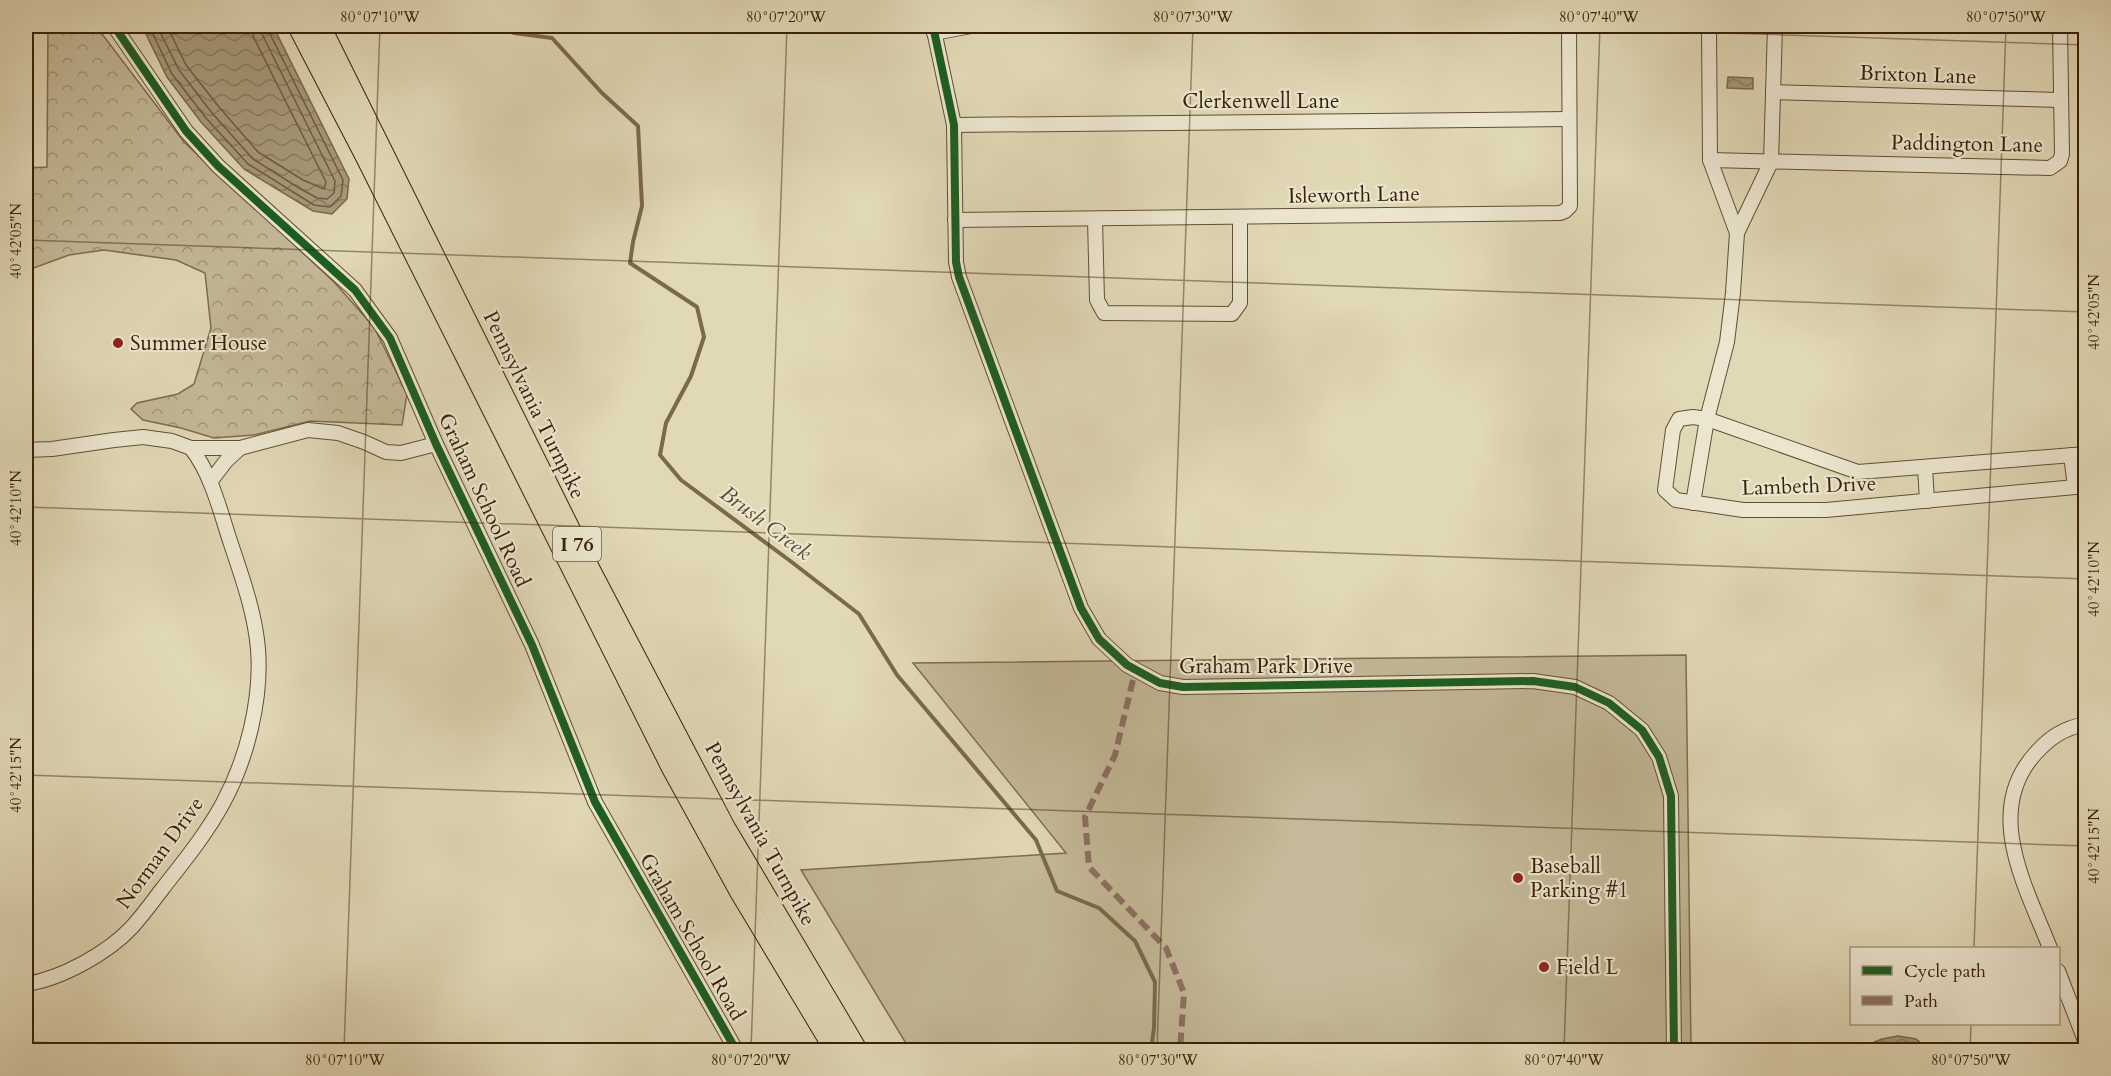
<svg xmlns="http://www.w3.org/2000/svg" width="2111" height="1076" font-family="Cardo,serif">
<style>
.green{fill:#c4b998;stroke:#7e6c4e;stroke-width:1.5}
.forest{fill:url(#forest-crowns);stroke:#7e6c4e;stroke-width:1.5}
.water{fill:url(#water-waves);stroke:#7a694b;stroke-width:1.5}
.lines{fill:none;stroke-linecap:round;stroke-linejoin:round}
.shore{stroke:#6f5c40;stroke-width:1.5}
.stream{stroke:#7a694b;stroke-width:4}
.minor-casing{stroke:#624e31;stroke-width:16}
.highway-casing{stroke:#372005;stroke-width:22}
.minor{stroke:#ece6d0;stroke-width:14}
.highway{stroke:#e1d8b6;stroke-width:20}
.quiet{stroke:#8d6e63;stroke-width:6;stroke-dasharray:12 6;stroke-linecap:butt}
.cycleway-casing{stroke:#ece6d0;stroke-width:11}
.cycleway{stroke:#1b5e20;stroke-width:8}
.ticks{fill:none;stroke:#372005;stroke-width:1.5;stroke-opacity:0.45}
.poi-dot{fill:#8f2418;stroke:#ece6d0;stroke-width:2}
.labels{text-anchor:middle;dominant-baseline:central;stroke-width:4.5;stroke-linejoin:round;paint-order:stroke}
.shield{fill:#ece6d0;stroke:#6d5b42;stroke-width:1.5}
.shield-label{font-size:20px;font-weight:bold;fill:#372005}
.street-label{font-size:21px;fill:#372005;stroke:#ece6d0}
.poi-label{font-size:21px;fill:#372005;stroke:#ece6d0;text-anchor:start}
.water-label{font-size:22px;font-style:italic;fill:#5e4a2e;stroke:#ece6d0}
.neatline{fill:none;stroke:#372005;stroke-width:2}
.ticks-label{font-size:15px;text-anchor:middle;fill:#372005}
</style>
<defs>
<pattern id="forest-crowns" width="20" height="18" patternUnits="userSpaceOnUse" patternTransform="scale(1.5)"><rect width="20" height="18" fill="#c4b998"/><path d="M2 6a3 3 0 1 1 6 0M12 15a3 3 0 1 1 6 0" fill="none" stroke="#a0967a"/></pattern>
<pattern id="water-waves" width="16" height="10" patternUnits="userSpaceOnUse" patternTransform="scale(1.5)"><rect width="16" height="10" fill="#a7997a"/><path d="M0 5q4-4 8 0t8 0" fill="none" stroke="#897c62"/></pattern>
</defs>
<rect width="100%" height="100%" fill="#e1d8b6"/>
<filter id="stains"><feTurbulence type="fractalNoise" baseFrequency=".00333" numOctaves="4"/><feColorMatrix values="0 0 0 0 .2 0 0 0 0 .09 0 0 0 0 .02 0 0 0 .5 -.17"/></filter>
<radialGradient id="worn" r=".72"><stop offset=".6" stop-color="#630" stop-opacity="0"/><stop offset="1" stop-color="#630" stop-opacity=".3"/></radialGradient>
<polygon class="green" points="1686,655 1691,1050 910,1050 801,870 1066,853 913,663"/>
<polygon class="forest" points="48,26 96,26 184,142 334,282 374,327 407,394 402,425 310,421 254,435 214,438 181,428 143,420 131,409 137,403 178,394 194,384 211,328 205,273 176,260 104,250 69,255 28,270 26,280 26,168 47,167"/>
<g class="water">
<polygon points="142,26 273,26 349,179 347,199 332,214 313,211 244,169 201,122 167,77"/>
<polygon points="1728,77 1753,78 1753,89 1727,88"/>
<polygon points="1898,1036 1916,1039 1929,1050 1819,1050 1867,1045 1882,1039"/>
</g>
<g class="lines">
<g class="shore">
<polyline points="149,26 172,74 206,118 248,164 314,205 330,207 341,196 343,180 268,30 268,26"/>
<polyline points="157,26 179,70 212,113 253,159 299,188 317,198 327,199 334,193 335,181 262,34 260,26"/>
<polyline points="167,26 186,65 219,107 258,152 303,180 324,189 326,182 254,38 251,26"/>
</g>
<polyline class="stream" points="500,26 514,33 552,38 602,93 638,126 642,206 633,242 630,263 697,307 704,337 691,376 666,423 660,455 681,480 789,560 859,614 897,675 1036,840 1057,891 1099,908 1135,941 1155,982 1154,1028 1151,1050"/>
<defs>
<g id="minor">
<polyline points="114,26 186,131 218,166 355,290 390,338 436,444 532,645 595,802 736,1050"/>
<polyline points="933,26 954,125 956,262 959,277 1081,608 1099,639 1127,665 1160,683 1183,687 1533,681 1575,687 1609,703 1642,730 1659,757 1671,796 1674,1050"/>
<polyline points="934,33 971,26"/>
<polyline points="1773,92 2061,100"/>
<polyline points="954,125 1568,119"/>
<polyline points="1710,160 2050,168 2060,161 2062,154 2060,26"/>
<polyline points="1095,219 1097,300 1104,313 1232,314 1240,303 1240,217"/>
<polyline points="955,220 1560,213 1565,211 1570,206 1569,26"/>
<polyline points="1737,233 1771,162 1775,26"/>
<polyline points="26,450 52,449 114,440 143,437 172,441 191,448 240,448 308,430 338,433 364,442 386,452 401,453 436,444"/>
<polyline points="2086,454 1858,472 1707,419 1693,417 1679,419 1673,430 1665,490 1676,500 1743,510 1826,510 2086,486"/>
<polyline points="2071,455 2075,487"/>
<polyline points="1925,467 1927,501"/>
<polyline points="210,482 226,461 240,448"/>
<polyline points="1693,503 1707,419 1727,342 1733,293 1737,233 1710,160 1709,26"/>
<path d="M2050 948C2026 887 1983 812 2035 754 2050 737 2064 728 2086 724"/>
<polyline points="2058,971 2086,1043"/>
<path d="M26 984C61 979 108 953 132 927 143 915 153 901 163 888 184 861 207 833 223 803 247 759 262 699 258 649 255 613 242 577 231 544 220 511 212 475 191 448"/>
</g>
<g id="highway">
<polyline points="298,26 367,159 672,768 739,890 835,1050"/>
<polyline points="320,26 591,572 724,826 857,1050"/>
</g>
</defs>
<use href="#minor" class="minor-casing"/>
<use href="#highway" class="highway-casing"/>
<use href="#minor" class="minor"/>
<use href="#highway" class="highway"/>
<polyline class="quiet" points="1133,680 1115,755 1085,817 1089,867 1166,948 1184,993 1180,1050"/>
<defs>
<g id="cycleway">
<polyline points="114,26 186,131 218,166 355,290 390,338 436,444 532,645 595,802 736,1050"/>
<polyline points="933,26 954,125 956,262 959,277 1081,608 1099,639 1127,665 1160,683 1183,687 1533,681 1575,687 1609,703 1642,730 1659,757 1671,796 1674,1050"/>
</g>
</defs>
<use href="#cycleway" class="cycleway-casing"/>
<use href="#cycleway" class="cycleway"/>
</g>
<path class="ticks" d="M1519 26 2086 45M26 240 2086 312M26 507 2086 579M26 775 2086 846M1974 948 2006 26M26 1042 280 1050M344 1050 380 26M751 1050 787 26M1157 1050 1193 26M1564 1050 1600 26M1970 1050 1971 1024"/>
<g class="poi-dot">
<circle cx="118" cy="343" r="6"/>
<circle cx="1518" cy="878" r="6"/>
<circle cx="1544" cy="967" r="6"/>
</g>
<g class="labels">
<rect class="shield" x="553" y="527" width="48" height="34" rx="4.5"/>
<g class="shield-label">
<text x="577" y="544">I 76</text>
</g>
<g class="street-label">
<text transform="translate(1918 75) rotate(2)">Brixton Lane</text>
<text x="1261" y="101">Clerkenwell Lane</text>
<text transform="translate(1967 144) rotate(1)">Paddington Lane</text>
<text transform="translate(1354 195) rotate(-1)">Isleworth Lane</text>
<text transform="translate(534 405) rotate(64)">Pennsylvania Turnpike</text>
<text transform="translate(1809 486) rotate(-2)">Lambeth Drive</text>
<text transform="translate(484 500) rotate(65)">Graham School Road</text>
<text x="1266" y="666">Graham Park Drive</text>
<text transform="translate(760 834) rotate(61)">Pennsylvania Turnpike</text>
<text transform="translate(160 853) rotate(-54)">Norman Drive</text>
<text transform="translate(692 937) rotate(60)">Graham School Road</text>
</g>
<g class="poi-label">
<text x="130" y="343">Summer House</text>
<text x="1530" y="866">Baseball<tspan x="1530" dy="24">Parking #1</tspan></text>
<text x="1556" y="967">Field L</text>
</g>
<g class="water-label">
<text transform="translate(766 523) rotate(37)">Brush Creek</text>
</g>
</g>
<rect width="2111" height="1076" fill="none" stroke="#e1d8b6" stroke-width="66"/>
<rect x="1850" y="947" width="210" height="78" fill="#ece6d0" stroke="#a4977f" stroke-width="1.5"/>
<rect x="1862" y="966" width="30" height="9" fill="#1b5e20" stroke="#a4977f" stroke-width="1.5"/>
<text x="1904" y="977" font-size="18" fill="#372005">Cycle path</text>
<rect x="1862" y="996" width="30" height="9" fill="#8d6e63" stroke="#a4977f" stroke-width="1.5"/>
<text x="1904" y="1007" font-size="18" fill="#372005">Path</text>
<rect x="33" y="33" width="2045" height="1010" class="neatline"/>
<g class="ticks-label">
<text x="380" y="22">80°07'10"W</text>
<text x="786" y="22">80°07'20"W</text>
<text x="1193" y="22">80°07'30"W</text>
<text x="1599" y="22">80°07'40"W</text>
<text x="2006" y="22">80°07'50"W</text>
<text transform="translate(16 241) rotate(-90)" y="5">40°42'05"N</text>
<text transform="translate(2094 312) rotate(-90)" y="5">40°42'05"N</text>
<text transform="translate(16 508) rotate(-90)" y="5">40°42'10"N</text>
<text transform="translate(2094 579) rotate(-90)" y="5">40°42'10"N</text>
<text transform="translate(16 775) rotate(-90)" y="5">40°42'15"N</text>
<text transform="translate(2094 846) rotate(-90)" y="5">40°42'15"N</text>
<text x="345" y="1065">80°07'10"W</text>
<text x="751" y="1065">80°07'20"W</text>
<text x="1158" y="1065">80°07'30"W</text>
<text x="1564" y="1065">80°07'40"W</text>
<text x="1971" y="1065">80°07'50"W</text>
</g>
<rect width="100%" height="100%" filter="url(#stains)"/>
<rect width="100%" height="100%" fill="url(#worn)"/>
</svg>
